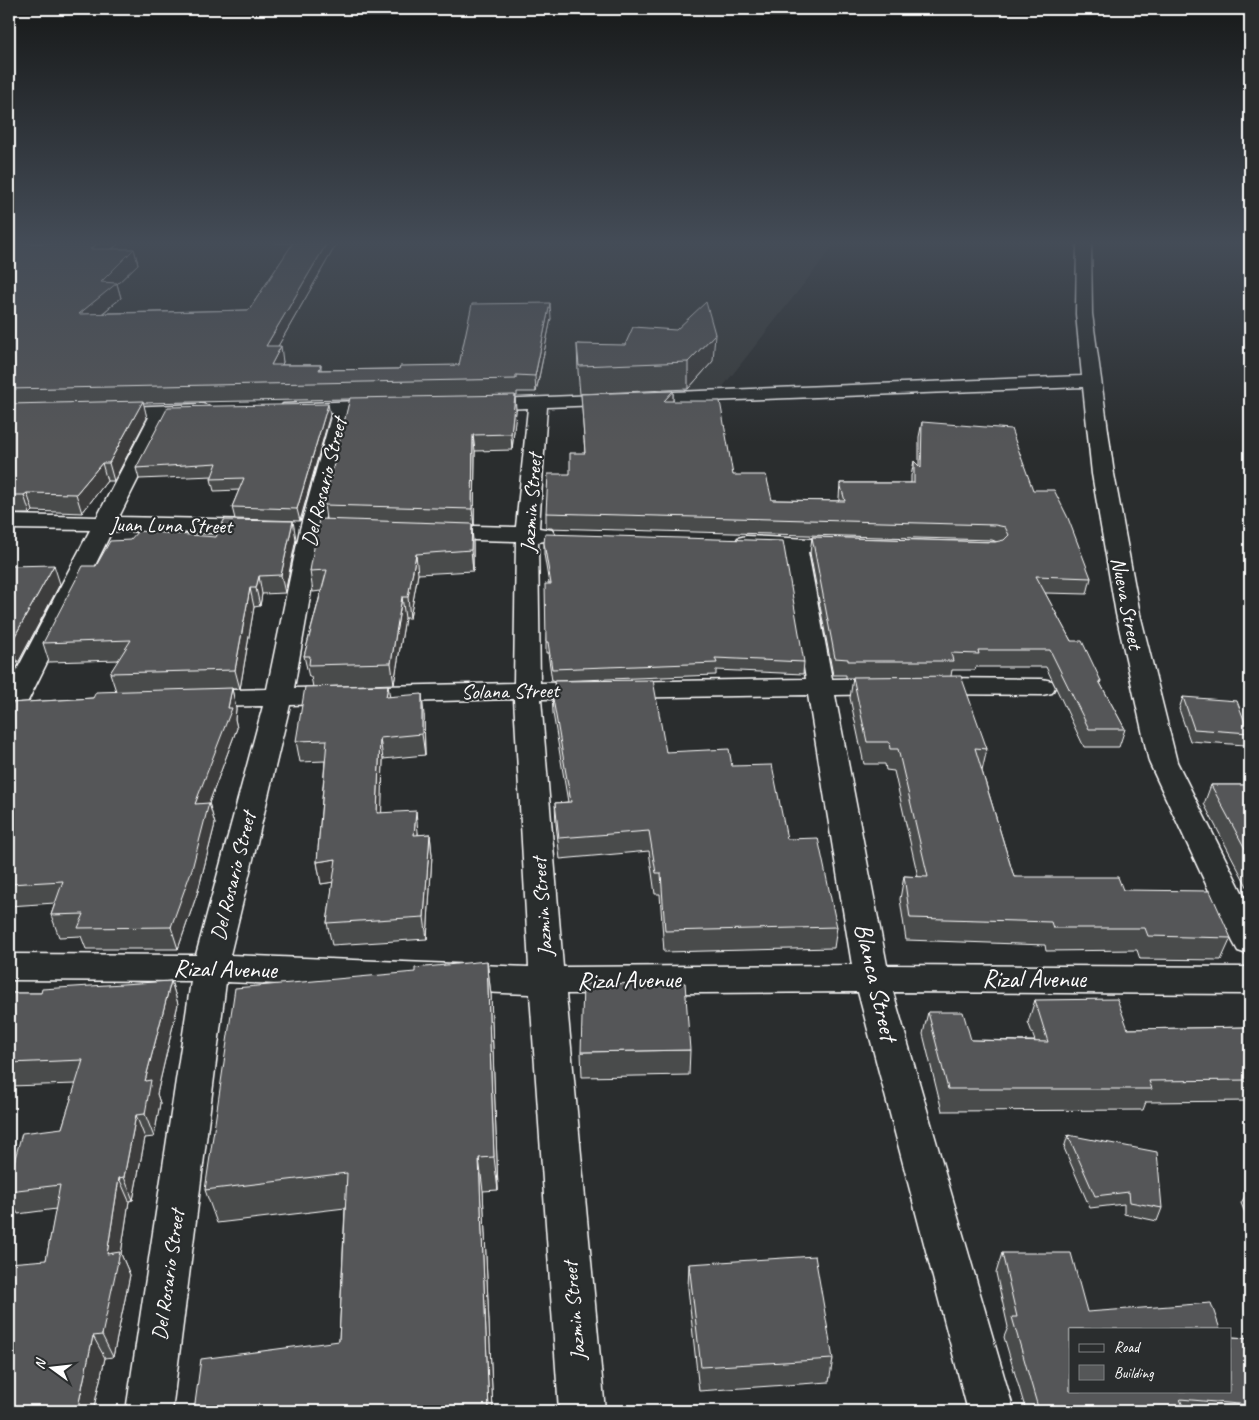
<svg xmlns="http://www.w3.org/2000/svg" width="1259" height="1420" font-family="Caveat,sans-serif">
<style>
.built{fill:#373a3b}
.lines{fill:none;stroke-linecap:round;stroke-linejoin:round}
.minor-casing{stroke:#fff;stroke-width:3}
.minor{fill:#2a2d2e;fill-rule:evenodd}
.wall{fill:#494b4c;stroke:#fff}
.shaded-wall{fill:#3c3d3e;stroke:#fff}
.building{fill:#555758;stroke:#fff}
.labels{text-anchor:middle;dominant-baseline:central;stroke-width:4.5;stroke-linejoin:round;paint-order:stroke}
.street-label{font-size:21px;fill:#fff;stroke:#2a2d2e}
.near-street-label{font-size:25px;fill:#fff;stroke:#2a2d2e}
</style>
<rect width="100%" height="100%" fill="#2a2d2e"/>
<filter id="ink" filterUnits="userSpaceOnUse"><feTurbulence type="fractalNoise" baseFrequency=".02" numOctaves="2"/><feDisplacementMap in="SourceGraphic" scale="10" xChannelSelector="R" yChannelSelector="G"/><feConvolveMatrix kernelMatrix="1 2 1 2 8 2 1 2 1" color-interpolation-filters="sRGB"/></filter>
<g filter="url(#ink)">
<polygon class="built" points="102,243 836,243 718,393 394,402 168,402 9,321"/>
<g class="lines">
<defs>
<g id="minor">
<path d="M1077 243H1091L1092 314 1114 474 1140 614 1177 762 1250 908V955L1238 951 1233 942 1149 762 1116 614 1092 474 1083 387 547 407 539 528 552 530 555 535 552 540 538 542 540 683 806 679 784 551 738 548 735 543 738 538 746 536 856 541 860 546 856 551 848 553 808 552 832 679 888 678 897 680 901 686 897 692 888 694 835 695 887 965 1250 967V994L893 992 1014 1411H968L858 992 566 994 605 1411H559L530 994 226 982 172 1411H126L191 981 9 980V954L196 955 263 706 196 707 186 705 182 699 186 693 196 691 267 689 300 529 332 413 283 412 280 408 283 404 385 400 392 402 395 406 392 410 351 412 322 529 294 688 514 683 516 541 434 539 426 537 423 532 426 527 434 525 516 527 528 408 478 410 471 408 468 404 471 400 1082 376 1076 314ZM808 695 852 965 563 967 541 699ZM514 699 529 967 230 955 290 705Z"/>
<polygon points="202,404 209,406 212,410 209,414 169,417 119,517 259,520 267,522 270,527 267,532 259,534 112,531 23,711 19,717 9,719 9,685 90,530 9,529 9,515 97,517 149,417 101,416 98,412 101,408"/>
<polygon points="928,678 1042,679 1052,681 1055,687 1052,693 1042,695 928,694 919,692 915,686 919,680"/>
</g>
</defs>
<use href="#minor" class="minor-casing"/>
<use href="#minor" class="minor"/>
</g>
<g class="wall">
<polygon points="9,243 120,243 112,249 134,249 138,264 117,284 121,298 103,313 249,310 293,243 276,243 337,243 278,346 283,362 282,365 321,365 321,370 399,369 459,365 551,318 536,392 517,392 517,396 515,396 516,411 512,450 475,451 474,526 472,526 473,544 473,571 418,574 410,618 405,618 394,684 313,687 311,677 309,677 304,656 321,591 313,592 310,571 326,519 324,505 350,399 143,403 147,418 114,481 107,481 82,513 33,511 30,514 9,514"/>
<polygon points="577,344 713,361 688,389 580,394 578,371"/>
<polygon points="673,391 673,401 733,475 772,500 839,501 839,498 840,483 911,483 911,476 914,461 919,466 919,437 922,422 1033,490 1091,578 1087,594 1045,593 1071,641 1101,681 1100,683 1125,729 1119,747 1084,747 1046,667 976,667 975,670 952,670 951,676 987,749 982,771 1014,877 1123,890 1231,938 1221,960 1140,959 1137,950 1046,951 1045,945 906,940 900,899 904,876 918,877 894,771 886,770 885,764 864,764 850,698 853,678 846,678 846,675 833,675 810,553 812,537 997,542 992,540 546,528 546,513 570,474 585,453 581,394"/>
<polygon points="330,415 300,521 235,519 232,507 239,490 214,491 211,479 213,476 139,479 136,468"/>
<polygon points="216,537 296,539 285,593 262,594 260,606 254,607 240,689 232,689 236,709 235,719 237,728 209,803 215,824 198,891 178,949 86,949 81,936 59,937 51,915 55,903 9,906 9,703 93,698 116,691 110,673 119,660 49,662 43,643 96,566"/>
<polygon points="544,543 804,662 803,674 716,670 716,675 555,681 666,752 732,766 787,839 837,927 834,948 664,952 660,894 655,894 649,851 560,859 556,824 555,803 568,802 553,713 552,693 555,693 554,681 552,681 548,653 546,653 546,642 549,584 544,554"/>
<polygon points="9,566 60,584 18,663 10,663 9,665"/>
<polygon points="390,697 424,715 425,755 383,759 381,813 418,832 418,835 430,834 432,855 427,939 332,945 327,923 333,882 321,884 317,862 325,761 300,762 296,741"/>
<polygon points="1183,697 1249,733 1245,745 1190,741 1179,709"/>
<polygon points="1211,785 1250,785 1250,892 1204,804"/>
<polygon points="487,961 491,995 498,1190 483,1191 493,1411 194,1411 339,1341 345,1208 217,1223 205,1190"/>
<polygon points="171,981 178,1004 157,1094 160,1103 154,1137 145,1138 133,1200 129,1201 121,1254 130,1275 113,1357 105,1358 93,1411 9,1411 46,1260 56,1209 18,1214 9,1197 9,1180 62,1128 76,1084 9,1086 9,993 41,993"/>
<polygon points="1035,1000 1128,1029 1250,1027 1250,1101 1146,1102 1143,1110 942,1111 923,1034 928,1012 971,1040 1035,1041 1028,1022"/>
<polygon points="690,1050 689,1075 582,1077 581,1052"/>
<polygon points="1068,1135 1162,1208 1157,1221 1124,1214 1124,1204 1090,1208 1064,1148"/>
<polygon points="1248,1191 1250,1191 1250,1225 1241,1203"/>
<polygon points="1002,1253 1070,1329 1250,1338 1250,1411 1026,1411 1004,1337 1008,1327 996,1273"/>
<polygon points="689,1264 833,1359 829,1382 699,1391 688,1288"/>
</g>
<g class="shaded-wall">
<polygon points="9,243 20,243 9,251"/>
<polygon points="98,243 120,243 93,263 90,249"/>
<polygon points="327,243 337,243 269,362 266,346"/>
<polygon points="134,249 138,264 117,284 121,298 83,329 79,314 101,282"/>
<polygon points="550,303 551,318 536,392 535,376"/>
<polygon points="715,334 713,361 688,389 688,362"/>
<polygon points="281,346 283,362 274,382 271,365"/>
<polygon points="673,391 673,405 664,401"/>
<polygon points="515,395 516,411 512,450 511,434"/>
<polygon points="143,401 147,418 114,481 109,463"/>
<polygon points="328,404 330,415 300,521 297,509"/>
<polygon points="473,435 475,451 474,526 472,509"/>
<polygon points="102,463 107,481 82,513 76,494"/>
<polygon points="27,493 33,511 30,514 24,495"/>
<polygon points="9,515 14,531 9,537"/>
<polygon points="293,521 296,539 285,593 281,575"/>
<polygon points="472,524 473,544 473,571 471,550"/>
<polygon points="416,554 418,574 410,618 408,597"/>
<polygon points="54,565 60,584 18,663 11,643"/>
<polygon points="259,576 262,594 260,606 256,588"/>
<polygon points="250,588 254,607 240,689 235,670"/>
<polygon points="402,597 405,618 394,684 391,663"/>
<polygon points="388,685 391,705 386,697"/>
<polygon points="232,688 236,709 235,719 237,728 209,803 215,824 198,891 178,949 171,927 195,804 228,708"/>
<polygon points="422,694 424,715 425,755 422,734"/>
<polygon points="380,738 383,759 381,835 377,813"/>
<polygon points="416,811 418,832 417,856 414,835"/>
<polygon points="430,834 432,855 427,939 424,917"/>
<polygon points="336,859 340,881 321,884 317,862"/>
<polygon points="487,961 491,995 498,1190 494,1157"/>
<polygon points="171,981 178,1004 157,1094 160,1103 154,1137 145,1114 145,1081"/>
<polygon points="136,1115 145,1138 133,1200 124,1177"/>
<polygon points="479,1158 483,1191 493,1411 489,1411"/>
<polygon points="119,1178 129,1201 121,1254 130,1275 113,1357 102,1335 107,1254"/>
<polygon points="93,1336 105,1358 93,1411 80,1411 78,1407"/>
</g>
<g class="building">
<polygon points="18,243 98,243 90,249 134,249 101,282 117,283 79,314 249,310 293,243 327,243 266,346 281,346 271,365 321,365 319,370 399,369 400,366 459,365 472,304 550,303 535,376 516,375 516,379 9,389 9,250"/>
<polygon points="706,302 715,334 688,362 579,366 577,344 625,345 633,327 676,330"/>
<polygon points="673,391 664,401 720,401 733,475 766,475 772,500 845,501 840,483 914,483 914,461 921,468 922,422 1011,429 1033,490 1054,490 1068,518 1091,578 1036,576 1071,641 1082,641 1101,681 1099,681 1125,729 1089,729 1050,650 978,650 979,654 951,653 953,661 848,661 848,659 835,658 812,537 995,542 1004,540 1009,535 1005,527 995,525 546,513 548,474 570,474 570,453 585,453 581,394"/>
<polygon points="515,395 511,434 473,435 472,509 324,505 350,398"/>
<polygon points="143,401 109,463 102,463 76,494 27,493 24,495 9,495 9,404"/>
<polygon points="328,404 297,509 232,507 244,478 211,479 217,463 136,468 168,407"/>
<polygon points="319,519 472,524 471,550 416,554 408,597 402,597 391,663 309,665 310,656 304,656 327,570 310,571"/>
<polygon points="224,520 293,521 281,575 259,576 256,588 250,588 235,670 110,673 131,640 43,643 83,566 96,566 110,541 130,540 138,531 216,537"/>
<polygon points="545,534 783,541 804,662 715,658 717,663 552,669 548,642 546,642 545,584 551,584 544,543"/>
<polygon points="54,565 11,643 9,643 9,566"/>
<polygon points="961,676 987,749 975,748 1014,877 1118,877 1123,890 1210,891 1231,938 1148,936 1145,928 1053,928 1051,922 910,918 904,876 928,877 898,749 890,749 889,742 867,742 853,677"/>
<polygon points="653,680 666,752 729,749 732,766 772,765 787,839 818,838 837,927 665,931 661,873 656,873 649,831 559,838 555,803 571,802 552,693 556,693 554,681"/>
<polygon points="388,685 386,697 422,694 422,734 380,738 377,813 416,811 414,835 430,834 424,917 327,923 336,859 317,862 327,740 296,741 305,687"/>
<polygon points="232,688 228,708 232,708 195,804 209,803 192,869 171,927 78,928 84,914 51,915 63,881 9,884 9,793 12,786 9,786 9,703 93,698 96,692"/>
<polygon points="1183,697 1237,701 1249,733 1194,729"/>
<polygon points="1211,785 1250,785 1250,858"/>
<polygon points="487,961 494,1157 479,1158 489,1411 194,1411 201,1359 339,1341 347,1173 205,1190 235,988 415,972 415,968"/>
<polygon points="171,981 145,1081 151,1080 145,1114 136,1115 124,1177 119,1178 107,1254 120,1252 102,1335 93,1336 78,1407 74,1407 74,1411 9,1411 9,1263 46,1260 60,1185 9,1191 9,1180 22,1133 62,1128 83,1060 9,1063 9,993 41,993 42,989"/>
<polygon points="685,983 690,1050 581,1052 583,984"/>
<polygon points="1117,999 1128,1029 1250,1027 1250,1080 1149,1081 1152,1089 948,1089 928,1012 963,1012 971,1040 1048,1042 1035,1000"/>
<polygon points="1068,1135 1157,1152 1162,1208 1130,1202 1129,1192 1095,1196"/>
<polygon points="1002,1253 1071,1253 1087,1312 1211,1303 1220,1329 1070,1329 1070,1391 1230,1391 1230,1337 1250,1338 1250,1405 1180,1399 1185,1411 1039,1411 1012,1317 1017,1317"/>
<polygon points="815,1256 833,1359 701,1367 689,1264"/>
</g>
</g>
<linearGradient id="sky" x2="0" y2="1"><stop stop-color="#171919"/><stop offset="0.55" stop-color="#444c57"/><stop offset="1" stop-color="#444c57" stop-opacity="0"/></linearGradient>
<rect width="1259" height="442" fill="url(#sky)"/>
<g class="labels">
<g class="street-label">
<text transform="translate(324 482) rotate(-76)">Del Rosario Street</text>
<text transform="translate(531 503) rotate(-86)">Jazmin Street</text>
<text transform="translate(171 525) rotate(1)">Juan Luna Street</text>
<text transform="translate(1127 603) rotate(79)">Nueva Street</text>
<text transform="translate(510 691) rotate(-1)">Solana Street</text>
<text transform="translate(233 876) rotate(-76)">Del Rosario Street</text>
<text transform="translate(542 907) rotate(-94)">Jazmin Street</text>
<text transform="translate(168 1275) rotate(-82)">Del Rosario Street</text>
<text transform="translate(574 1311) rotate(-95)">Jazmin Street</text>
</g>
<g class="near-street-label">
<text transform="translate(225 969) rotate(1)">Rizal Avenue</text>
<text x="1034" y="979">Rizal Avenue</text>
<text transform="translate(629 980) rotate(-1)">Rizal Avenue</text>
<text transform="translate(876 982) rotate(77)">Blanca Street</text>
</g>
</g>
<rect width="1259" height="1420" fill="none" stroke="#2a2d2e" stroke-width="30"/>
<rect x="15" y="15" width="1229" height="1390" fill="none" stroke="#fff" stroke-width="2" filter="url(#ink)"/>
<rect x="1069" y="1328" width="162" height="65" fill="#2a2d2e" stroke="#7f8182"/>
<rect x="1079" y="1344" width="25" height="8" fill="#2a2d2e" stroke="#7f8182"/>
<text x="1114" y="1352" font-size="15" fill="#ffffff">Road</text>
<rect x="1079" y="1365" width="25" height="15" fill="#555758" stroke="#7f8182"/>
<text x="1114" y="1378" font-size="15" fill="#ffffff">Building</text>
<g transform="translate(52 1368) rotate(285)" stroke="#2a2d2e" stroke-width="4" paint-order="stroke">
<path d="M0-4L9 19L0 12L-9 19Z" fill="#ffffff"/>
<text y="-8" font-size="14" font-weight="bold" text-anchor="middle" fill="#ffffff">N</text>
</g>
</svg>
